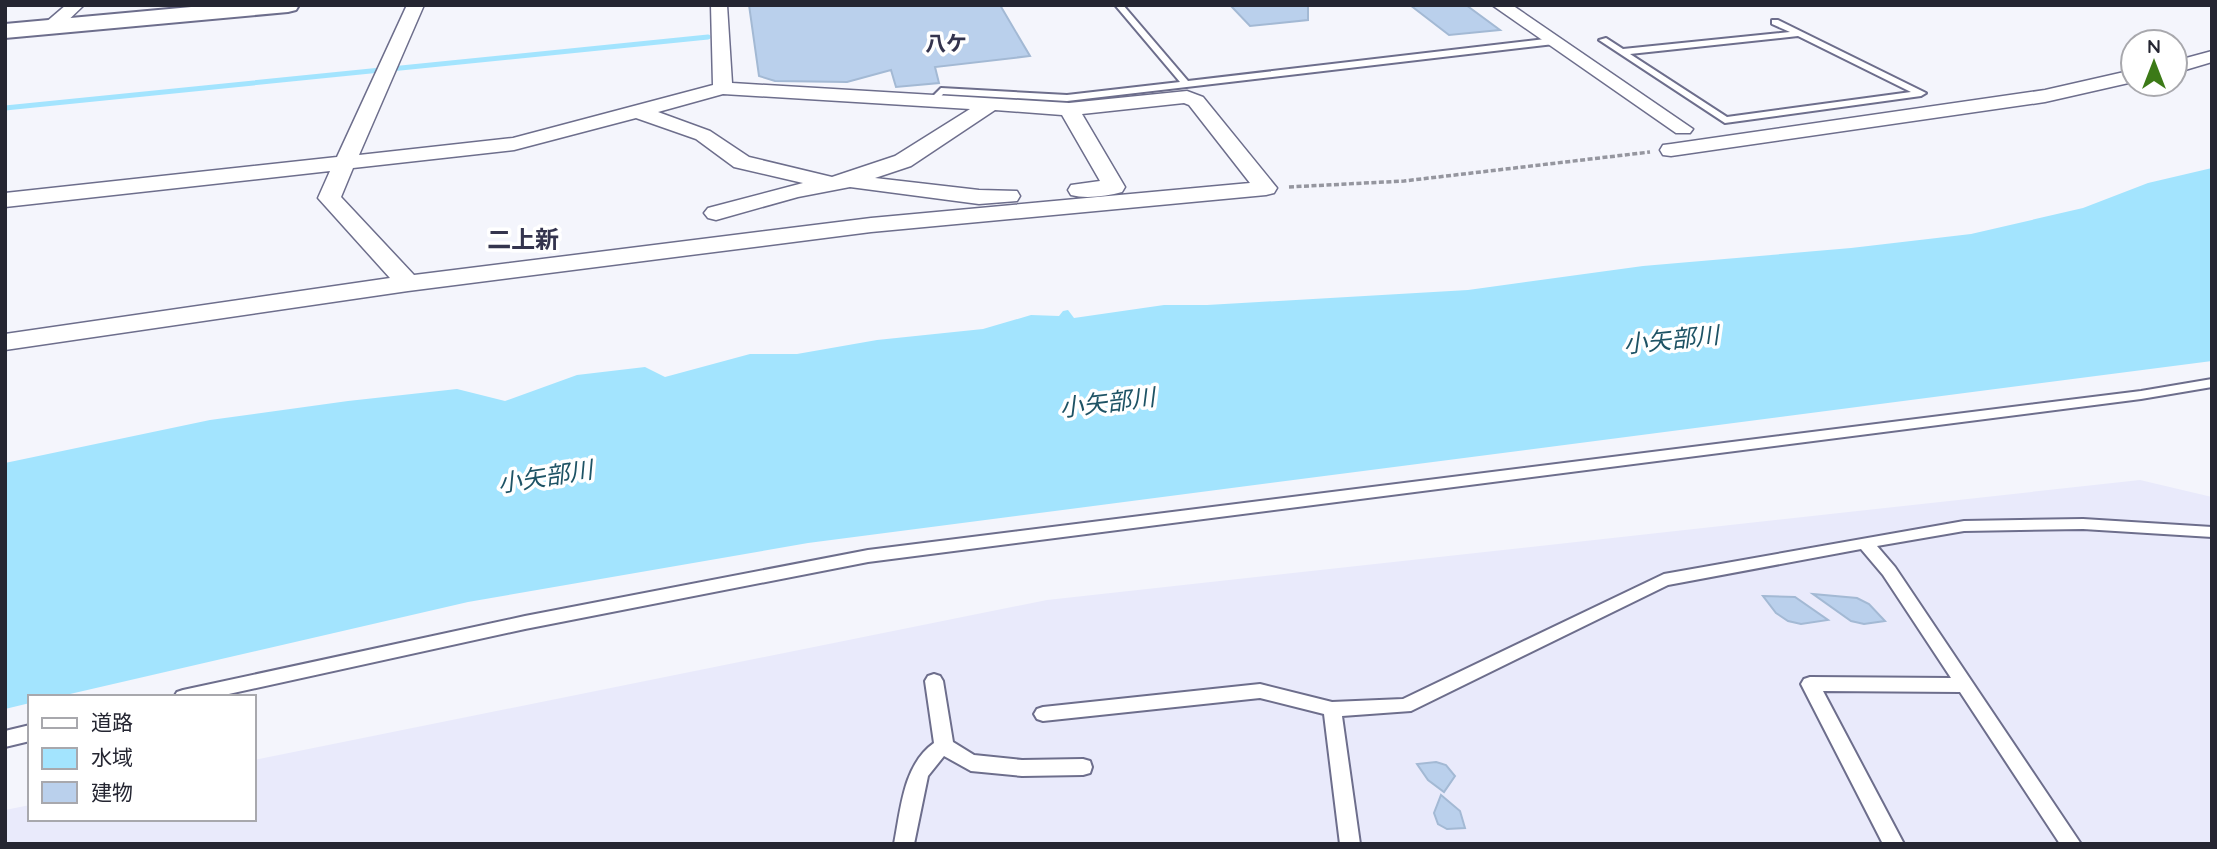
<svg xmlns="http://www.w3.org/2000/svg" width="2217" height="849" font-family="Quicksand,'Noto Sans JP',sans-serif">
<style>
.built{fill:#e9eafb}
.water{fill:#a3e4fe}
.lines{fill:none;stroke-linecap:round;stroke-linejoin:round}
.stream{stroke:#a3e4fe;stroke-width:5}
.building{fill:#bad0ec;stroke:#a3b9d4;stroke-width:2}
.lane-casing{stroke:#6d6e8c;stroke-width:4}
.street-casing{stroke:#6d6e8c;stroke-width:3}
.primary-casing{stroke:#6d6e8c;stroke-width:4}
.path{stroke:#95969f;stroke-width:3.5;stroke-dasharray:5 2.5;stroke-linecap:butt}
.lane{fill:#fff;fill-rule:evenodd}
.street{fill:#fff;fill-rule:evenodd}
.primary{fill:#fff;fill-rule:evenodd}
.labels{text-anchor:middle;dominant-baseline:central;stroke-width:7;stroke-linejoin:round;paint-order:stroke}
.far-neighbourhood-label{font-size:21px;font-weight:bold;fill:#34344e;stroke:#fff}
.neighbourhood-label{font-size:24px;font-weight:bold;fill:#34344e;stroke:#fff}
.water-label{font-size:24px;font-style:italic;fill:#1e5365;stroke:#fff}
</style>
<rect width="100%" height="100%" fill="#f4f5fc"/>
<polygon class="built" points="2140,480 2212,497 2212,844 5,844 5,810 30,805 30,819 254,819 254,760 1047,600"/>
<polygon class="water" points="2212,168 2212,361 808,543 468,602 57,697 30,697 30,703 5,709 5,463 210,420 348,401 457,389 505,401 577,375 645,367 665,377 750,354 797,354 877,340 983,329 1031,315 1059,316 1063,311 1068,310 1074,318 1164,305 1207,305 1468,290 1643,266 1851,248 1971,234 2083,208 2148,183"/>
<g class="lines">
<polyline class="stream" points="5,108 708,37"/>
</g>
<g class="building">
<polygon points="749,5 1000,5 1030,56 935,67 939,83 896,87 891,70 847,82 775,81 759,76"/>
<polygon points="1230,5 1308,5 1308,20 1250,26"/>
<polygon points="1410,5 1466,5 1500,30 1449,35"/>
<polygon points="1813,594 1857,598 1869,604 1885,621 1864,624 1851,621"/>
<polygon points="1763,596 1795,597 1828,620 1801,624 1788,621 1776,613"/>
<polygon points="1436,762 1446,765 1455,776 1444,792 1428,780 1417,764"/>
<polygon points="1441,795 1460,811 1465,828 1447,829 1438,824 1434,813"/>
</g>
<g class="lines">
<defs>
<g id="lane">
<polygon points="1115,5 1123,5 1188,81 1554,38 1558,41 1554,44 1067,101 943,94 936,103 928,101 941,88 1067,95 1180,82"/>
<path d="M1772 20H1778L1926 93 1921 96 1725 123 1599 40 1606 38 1623 49 1790 32 1772 24ZM1798 36 1911 92 1727 117 1630 54Z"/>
<polygon points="2212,379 2212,387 2141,399 868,562 525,629 215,697 174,697 177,692 183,690 525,616 868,550 2141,391"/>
<polygon points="2083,519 2212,527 2212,537 2083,529 1964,531 1877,546 1895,567 2081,844 2060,844 1960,692 1823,691 1904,844 1883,844 1801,684 1804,679 1810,677 1951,678 1883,575 1861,549 1668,585 1411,711 1342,716 1360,844 1340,844 1324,714 1260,698 1043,721 1037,719 1034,714 1037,709 1043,707 1260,684 1332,702 1403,699 1664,574 1964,521"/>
<path d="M934 674 940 676 943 681 953 742 974 755 1022 760 1083 759 1090 761 1092 767 1090 773 1083 775 1022 776 971 771 944 756 928 776 914 844H894C901 809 903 765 934 743L925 681 928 676Z"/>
<polygon points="30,725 30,741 5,747 5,731"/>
</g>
<g id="street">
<polygon points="66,5 84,5 57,31 45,31 42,27 45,23"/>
<path d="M407 5H424L359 155 513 138 713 85 711 5H727L732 83 1069 103 1187 91 1203 97 1277 188 1274 193 1266 195 871 232 408 291 5 350V334L390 278 318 198 330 171 5 207V193L337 157ZM723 94 970 109 895 156 832 177 749 157 710 131 658 112ZM1184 103 1189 105 1250 183 871 218 414 275 341 197 353 168 514 150 636 118 696 139 734 167 803 183 708 208 704 213 708 218 716 220 798 197 850 187 979 204 1017 201 1020 196 1017 191 979 190 875 178 911 166 995 110 1062 115 1100 181 1071 185 1068 190 1071 195C1086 199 1107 196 1122 192L1125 187 1082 114Z"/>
<polygon points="1492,5 1512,5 1693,129 1690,133 1676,133"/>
<polygon points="2212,51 2212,62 2175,73 2175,61"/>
<polygon points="2133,70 2133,82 2045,102 1671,156 1663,155 1660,150 1663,145 1671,144 2045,90"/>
</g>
<polygon id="primary" points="213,5 299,5 296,10 288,12 5,38 5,24"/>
</defs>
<use href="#lane" class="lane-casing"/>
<use href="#street" class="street-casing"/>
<use href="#primary" class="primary-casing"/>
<polyline class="path" points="1289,187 1404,181 1650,152"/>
<use href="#lane" class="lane"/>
<use href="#street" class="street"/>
<use href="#primary" class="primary"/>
</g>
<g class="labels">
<g class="far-neighbourhood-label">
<text x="946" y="43">八ケ</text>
</g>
<g class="neighbourhood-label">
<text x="523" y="239">二上新</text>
</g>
<g class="water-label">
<text transform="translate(1671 339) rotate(-6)">小矢部川</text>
<text transform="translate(1107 402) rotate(-7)">小矢部川</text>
<text transform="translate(545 476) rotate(-9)">小矢部川</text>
</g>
</g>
<rect width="2217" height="849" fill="none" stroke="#252632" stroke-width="14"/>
<rect x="28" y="695" width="228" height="126" fill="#ffffff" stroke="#a8a8ad" stroke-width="2"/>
<rect x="42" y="718" width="35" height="10" fill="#ffffff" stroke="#a8a8ad" stroke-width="2"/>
<text x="91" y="730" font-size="21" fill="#252632">道路</text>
<rect x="42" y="748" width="35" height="21" fill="#a3e4fe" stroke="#a8a8ad" stroke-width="2"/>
<text x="91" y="765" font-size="21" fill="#252632">水域</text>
<rect x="42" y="782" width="35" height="21" fill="#bad0ec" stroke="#a8a8ad" stroke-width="2"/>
<text x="91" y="800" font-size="21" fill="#252632">建物</text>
<g transform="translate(2154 63)"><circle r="33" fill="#ffffff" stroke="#a8a8ad" stroke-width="2"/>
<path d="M0-5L12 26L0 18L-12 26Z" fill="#3c7a17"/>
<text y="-10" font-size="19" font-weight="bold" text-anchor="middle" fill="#252632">N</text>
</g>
</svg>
